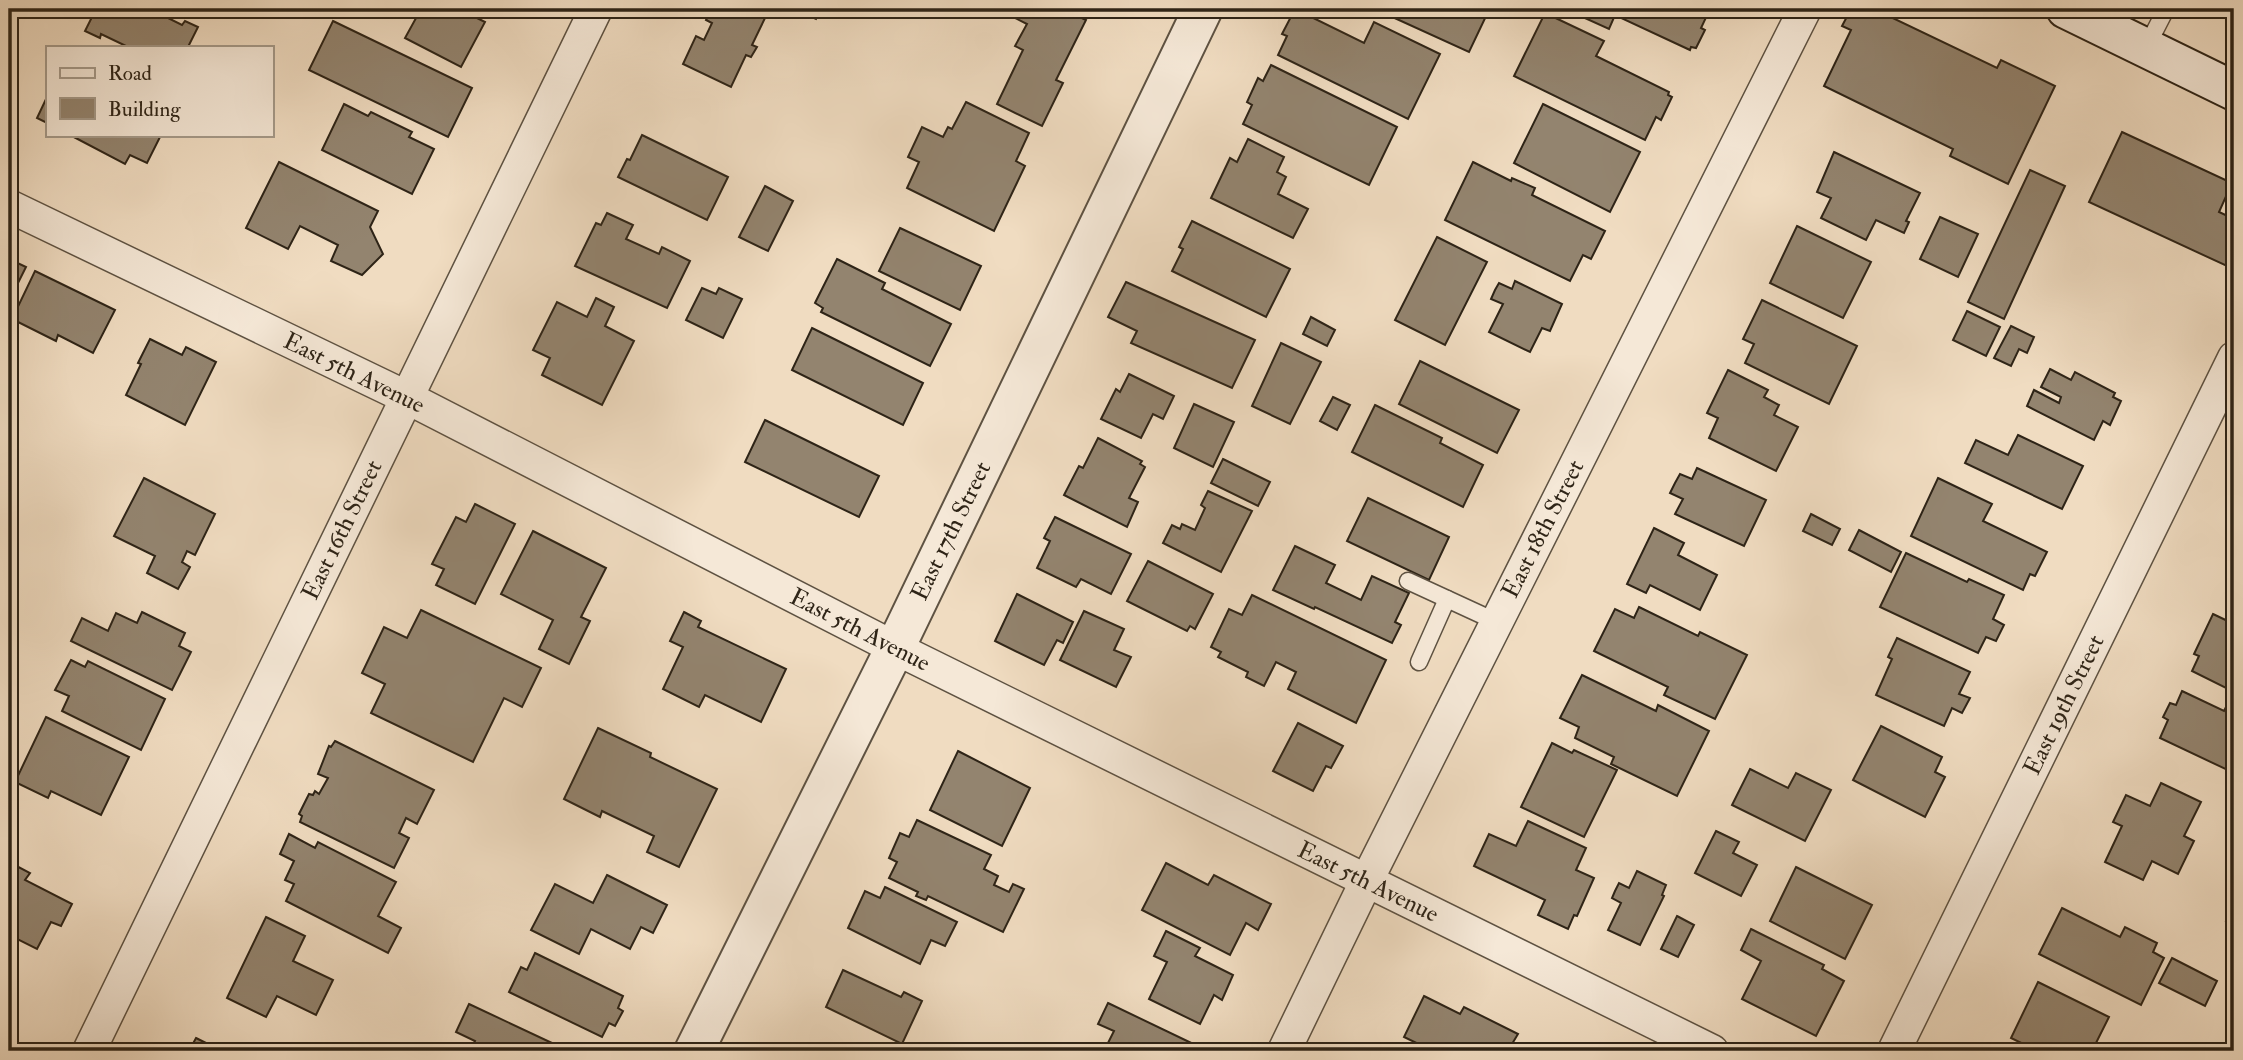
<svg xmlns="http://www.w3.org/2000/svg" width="2243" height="1060" font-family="'IM FELL Double Pica',serif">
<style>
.building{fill:#93846f;stroke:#2e2417;stroke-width:2}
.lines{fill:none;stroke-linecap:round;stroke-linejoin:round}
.service-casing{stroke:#5e5242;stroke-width:19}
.minor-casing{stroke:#5e5242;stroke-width:35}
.tertiary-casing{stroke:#5e5242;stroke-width:42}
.secondary-casing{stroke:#2e2417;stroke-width:42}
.service{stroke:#f5e8d7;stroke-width:16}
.minor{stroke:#f5e8d7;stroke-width:32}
.tertiary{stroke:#f5e8d7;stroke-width:38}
.secondary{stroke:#f5e8d7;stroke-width:38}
.labels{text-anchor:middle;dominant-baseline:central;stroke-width:6;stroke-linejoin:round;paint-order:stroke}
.street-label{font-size:24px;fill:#2e2417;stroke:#f5e8d7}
</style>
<rect width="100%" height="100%" fill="#f0dcc1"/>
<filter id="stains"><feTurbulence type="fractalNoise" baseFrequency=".00286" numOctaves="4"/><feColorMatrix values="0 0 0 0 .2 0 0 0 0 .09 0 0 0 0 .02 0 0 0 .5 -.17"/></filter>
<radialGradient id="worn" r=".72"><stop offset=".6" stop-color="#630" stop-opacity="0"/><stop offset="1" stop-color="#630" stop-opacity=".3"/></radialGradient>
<g class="building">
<polygon points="96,9 150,9 182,25 185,21 198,27 188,47 128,47 101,34 100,38 85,31"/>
<polygon points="421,9 459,9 485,22 461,67 405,38"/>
<polygon points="711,9 752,9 766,16 752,45 757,47 751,57 746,55 731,87 683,64 696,36 704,40 712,23 706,20"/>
<polygon points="805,9 821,9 816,19 803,13"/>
<polygon points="1002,9 1063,9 1086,20 1056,80 1063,83 1042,126 997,104 1023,50 1015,46 1027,24 1001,11"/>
<polygon points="1295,9 1364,43 1374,22 1440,54 1408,119 1278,55 1287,36 1282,34"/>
<polygon points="1481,9 1488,12 1469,52 1377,10"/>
<polygon points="1565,9 1710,9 1701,28 1705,30 1696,48 1691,47 1690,50 1615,15 1609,29"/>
<polygon points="1851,9 1874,9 1997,68 2001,60 2055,86 2008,184 1950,156 1953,149 1824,86 1851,30 1842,26"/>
<polygon points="1545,13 1604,41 1596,56 1669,92 1668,95 1672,97 1661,120 1656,117 1645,140 1514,76"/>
<polygon points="333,21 472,88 448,137 309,70"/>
<polygon points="1271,65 1397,127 1369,185 1243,124 1252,105 1247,102 1258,78 1263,81"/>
<polygon points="47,97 47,123 37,118"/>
<polygon points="966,102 1029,133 1016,161 1025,166 994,231 907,188 919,162 908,157 922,127 943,137 948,127 952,129"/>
<polygon points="344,104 368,116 371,112 412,132 409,137 434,149 412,194 322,150"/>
<polygon points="1543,104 1640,152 1610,212 1514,163"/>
<polygon points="2122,132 2232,183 2219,212 2234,219 2234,251 2227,266 2089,202"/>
<polygon points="70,135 161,135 147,163 130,155 125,164"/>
<polygon points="642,135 728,177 707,220 618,177 627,159 630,160"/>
<polygon points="1248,139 1284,157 1277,172 1286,177 1278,194 1308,209 1293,238 1211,198 1230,158 1237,162"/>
<polygon points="1834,152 1920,193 1906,221 1909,222 1904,233 1876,220 1866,240 1821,218 1831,198 1817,192"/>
<polygon points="279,162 378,211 370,227 383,254 362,275 331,261 338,245 300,226 288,249 246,228"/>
<polygon points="1473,162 1511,181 1512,178 1535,188 1532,195 1605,231 1591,259 1583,255 1570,281 1445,220"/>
<polygon points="2030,170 2065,186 2004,319 1968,302"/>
<polygon points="765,186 793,201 768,251 739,237"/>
<polygon points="607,213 633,225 626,239 659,254 662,247 690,261 667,308 575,266 596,223 601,225"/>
<polygon points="1940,217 1978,234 1958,277 1920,259"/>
<polygon points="1192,221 1290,269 1266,317 1172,271 1183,249 1179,247"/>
<polygon points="1797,226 1871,262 1843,318 1770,283"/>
<polygon points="900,228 981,266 960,310 879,271"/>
<polygon points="1437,237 1487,262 1445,345 1395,320"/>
<polygon points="9,259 26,267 9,301"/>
<polygon points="837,259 885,283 882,289 951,324 930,366 821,312 823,308 815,303"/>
<polygon points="35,271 115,310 93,353 58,335 56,341 12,319"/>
<polygon points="1515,281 1562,304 1550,331 1542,328 1530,352 1489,332 1503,304 1491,299 1495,290 1499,283 1512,289"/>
<polygon points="1126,282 1255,340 1232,388 1131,343 1137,331 1108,317"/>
<polygon points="702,288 716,294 719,288 742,299 723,338 686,320"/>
<polygon points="596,298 614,307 605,326 634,341 602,405 542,375 550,358 533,350 557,302 587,317"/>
<polygon points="1762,300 1857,346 1829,404 1745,363 1754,344 1743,339"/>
<polygon points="1967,311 2000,327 1986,356 1953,340"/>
<polygon points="1311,317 1335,330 1327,346 1303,334"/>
<polygon points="2011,326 2034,337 2027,353 2019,349 2011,366 1994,358"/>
<polygon points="812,328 923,383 903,425 792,370"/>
<polygon points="150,339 182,355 186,347 216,362 185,425 126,395 141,364 138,363"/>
<polygon points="1281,343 1321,362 1290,424 1252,406"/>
<polygon points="1420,361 1519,410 1497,453 1399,404"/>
<polygon points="2050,369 2071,380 2075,372 2115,393 2113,397 2121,401 2110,425 2103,421 2094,440 2027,406 2034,390 2059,403 2061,397 2041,387"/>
<polygon points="1728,370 1768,390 1764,397 1779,405 1774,415 1798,427 1776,471 1709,438 1718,418 1707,413"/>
<polygon points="1129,374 1174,396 1163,419 1153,414 1141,438 1101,419 1116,389 1120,392"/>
<polygon points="1333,397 1350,405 1337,430 1320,421"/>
<polygon points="1194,404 1234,422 1213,467 1174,448"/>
<polygon points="1375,405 1442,438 1440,443 1483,465 1463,507 1352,452"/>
<polygon points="765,420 879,476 859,517 745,462"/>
<polygon points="2018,435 2083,466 2062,509 1965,463 1976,440 2008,455"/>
<polygon points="1098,438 1142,461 1140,464 1145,467 1129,498 1138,502 1127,527 1064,495 1079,466 1083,468"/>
<polygon points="1223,459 1270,482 1258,506 1211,483"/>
<polygon points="1697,468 1766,500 1744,546 1675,514 1683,499 1670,493 1675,483 1680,474 1692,479"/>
<polygon points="144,478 215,514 195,555 187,551 182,562 190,567 178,589 147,573 155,556 114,536"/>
<polygon points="1938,478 1992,504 1983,521 2047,552 2035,576 2030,574 2023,590 1911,536"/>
<polygon points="1208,491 1252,511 1221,572 1163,543 1172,525 1180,529 1182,524 1195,530 1205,508 1201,505"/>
<polygon points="1368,498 1449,537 1429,580 1347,541"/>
<polygon points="475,504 515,524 475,604 436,585 444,569 432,564 456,517 466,522"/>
<polygon points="1811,514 1840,529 1832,545 1803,531"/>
<polygon points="1055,517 1131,554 1111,594 1081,579 1076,587 1037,568 1050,541 1044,538"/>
<polygon points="1654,528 1684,543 1678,555 1717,575 1700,610 1650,585 1646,593 1627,584"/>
<polygon points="1859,530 1901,552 1891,572 1849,550"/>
<polygon points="533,531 606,568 581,617 590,621 569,664 539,649 553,620 501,594"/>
<polygon points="1295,546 1335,565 1326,583 1361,600 1372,576 1409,593 1395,622 1401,625 1392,643 1315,607 1314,609 1273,590"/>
<polygon points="1906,553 1967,582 1969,579 2004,595 1993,619 2004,625 1996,641 1986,637 1978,653 1880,607"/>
<polygon points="1148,561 1213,594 1195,629 1190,626 1187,631 1127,601"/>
<polygon points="1017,594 1073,622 1063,643 1057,640 1044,665 995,641"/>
<polygon points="1252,595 1386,660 1356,723 1288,689 1296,672 1276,662 1264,686 1246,677 1248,672 1218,657 1221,652 1211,647 1229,609 1242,615"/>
<polygon points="1639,607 1698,636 1700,632 1747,655 1715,719 1664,695 1668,687 1594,651 1615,609 1634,618"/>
<polygon points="421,610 541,668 522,707 504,698 473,762 371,713 385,684 362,673 384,627 407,638"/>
<polygon points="1084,611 1124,629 1114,650 1131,657 1116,687 1060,660"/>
<polygon points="142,612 185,633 179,646 191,652 172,690 71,641 82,618 108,631 116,613 137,623"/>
<polygon points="684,612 701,621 698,627 786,669 761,722 705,695 699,707 663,689 683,647 670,641"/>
<polygon points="2213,614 2234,624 2234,692 2192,671 2199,656 2194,654"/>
<polygon points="1897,638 1970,672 1959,694 1970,698 1962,713 1952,708 1944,726 1876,695 1892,659 1888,657"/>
<polygon points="71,660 85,667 88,661 165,699 141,750 62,711 69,696 55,690"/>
<polygon points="1582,675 1656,711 1658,705 1709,731 1677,796 1611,764 1614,757 1575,738 1579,727 1560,718"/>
<polygon points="2182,691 2224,711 2226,707 2234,710 2234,773 2160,738 2168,720 2163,717 2170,703 2176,705"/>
<polygon points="46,717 129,757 101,815 51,791 48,798 15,782"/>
<polygon points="1298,723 1343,746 1331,768 1326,766 1313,791 1273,771"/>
<polygon points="1881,726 1942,757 1935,772 1945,777 1925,817 1853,780"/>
<polygon points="598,728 651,753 650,757 717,789 679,867 647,852 654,836 602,811 600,817 564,799"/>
<polygon points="335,741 434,790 417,824 406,818 399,833 409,838 394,868 300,822 302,816 299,814 309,794 313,795 315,791 319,794 328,778 318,774 329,746 331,747"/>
<polygon points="1552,743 1572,753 1574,750 1617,770 1584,837 1521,807"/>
<polygon points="958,751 1030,788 1002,846 930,810"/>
<polygon points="1750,769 1788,788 1796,773 1831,790 1805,841 1732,805"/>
<polygon points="2161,783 2201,802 2184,836 2194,841 2178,874 2152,861 2143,880 2105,862 2122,826 2113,822 2126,795 2150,806"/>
<polygon points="917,820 991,855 984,869 998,876 994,885 1009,892 1013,884 1024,889 1003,932 928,896 926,900 916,896 918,892 889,878 897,862 889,858 900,833 909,837"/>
<polygon points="1528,821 1586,848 1576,870 1594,878 1577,916 1574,915 1568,929 1538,915 1545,900 1474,866 1489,834 1516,846"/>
<polygon points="1716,831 1739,842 1733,853 1757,865 1741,896 1695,873"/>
<polygon points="289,834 315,848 318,842 396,882 378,916 401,928 388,953 286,901 294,884 285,880 294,861 280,854"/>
<polygon points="9,862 30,873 25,880 72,904 61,926 51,922 37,949 9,935"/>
<polygon points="1166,863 1208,885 1214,875 1271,904 1258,930 1246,923 1230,955 1142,910"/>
<polygon points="1796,867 1872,905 1845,959 1770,921"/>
<polygon points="1637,871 1666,885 1662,895 1664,896 1640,945 1608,930 1621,903 1612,898 1615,891 1619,883 1629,888"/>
<polygon points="607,875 667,905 653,933 641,927 630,949 591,929 579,954 531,930 555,884 593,903"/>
<polygon points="885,887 957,922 945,946 931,940 920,964 848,928 865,891 880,898"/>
<polygon points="2234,902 2234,925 2226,921"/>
<polygon points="2062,908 2120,937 2125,927 2157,943 2153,952 2164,958 2141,1005 2039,954"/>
<polygon points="1677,916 1694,925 1678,957 1661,949"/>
<polygon points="266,917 305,936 293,961 333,980 316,1015 277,996 266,1017 227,998"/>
<polygon points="1751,929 1824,965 1822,969 1844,981 1816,1036 1742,999 1761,961 1741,950"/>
<polygon points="1166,931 1200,948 1195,956 1233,975 1222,1000 1214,995 1200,1024 1149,999 1167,962 1154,956"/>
<polygon points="535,953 623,996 618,1008 623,1011 615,1026 609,1023 602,1037 509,992 521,967 527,970"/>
<polygon points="2172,958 2217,981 2205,1006 2159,983"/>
<polygon points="843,970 901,997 904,992 922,1001 902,1044 826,1007"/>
<polygon points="2038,982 2109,1017 2092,1051 2038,1051 2011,1038"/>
<polygon points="1424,996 1460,1014 1464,1007 1518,1034 1512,1044 1527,1051 1433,1051 1404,1037"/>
<polygon points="1108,1003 1208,1051 1104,1051 1114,1031 1098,1024"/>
<polygon points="469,1004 569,1051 470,1051 475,1041 456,1032"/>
<polygon points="196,1038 222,1051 189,1051"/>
</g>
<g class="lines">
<defs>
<g id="service">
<polyline points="2146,48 2166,9"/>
<polyline points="1408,581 1497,622"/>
<polyline points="1419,662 1447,599"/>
</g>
<g id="minor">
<polyline points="9,206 406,397 895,648 1712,1051"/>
<polyline points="89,1051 596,9"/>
<polyline points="1284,1051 1366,882 1805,9"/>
<polyline points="1894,1051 2234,358"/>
</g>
<polyline id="tertiary" points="694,1051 895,648 1203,9"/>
<polyline id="secondary" points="2066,9 2234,91"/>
</defs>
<use href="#service" class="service-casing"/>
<use href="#minor" class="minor-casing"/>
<use href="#tertiary" class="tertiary-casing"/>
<use href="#secondary" class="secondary-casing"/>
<use href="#service" class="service"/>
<use href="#minor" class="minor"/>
<use href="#tertiary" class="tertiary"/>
<use href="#secondary" class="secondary"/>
</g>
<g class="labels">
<g class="street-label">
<text transform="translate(354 373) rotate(26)">East 5th Avenue</text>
<text transform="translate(1543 529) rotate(-63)">East 18th Street</text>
<text transform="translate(342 530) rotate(-64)">East 16th Street</text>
<text transform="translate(951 531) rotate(-64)">East 17th Street</text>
<text transform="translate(860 630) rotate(27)">East 5th Avenue</text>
<text transform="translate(2064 705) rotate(-64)">East 19th Street</text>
<text transform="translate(1368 882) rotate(26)">East 5th Avenue</text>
</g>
</g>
<rect width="2243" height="1060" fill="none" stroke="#f0dcc1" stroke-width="35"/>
<rect x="10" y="10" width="2222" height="1039" fill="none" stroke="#2e2417" stroke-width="3.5"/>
<rect x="18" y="18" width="2208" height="1025" fill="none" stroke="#2e2417" stroke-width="2"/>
<rect x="46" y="46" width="228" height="91" fill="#f5e8d7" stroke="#a59a8a" stroke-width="2"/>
<rect x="60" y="68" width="35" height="10" fill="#f5e8d7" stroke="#a59a8a" stroke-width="2"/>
<text x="108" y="80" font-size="21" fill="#2e2417">Road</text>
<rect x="60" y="98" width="35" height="21" fill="#93846f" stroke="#a59a8a" stroke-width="2"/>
<text x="108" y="116" font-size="21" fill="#2e2417">Building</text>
<rect width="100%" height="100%" filter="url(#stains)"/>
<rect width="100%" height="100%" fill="url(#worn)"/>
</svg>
